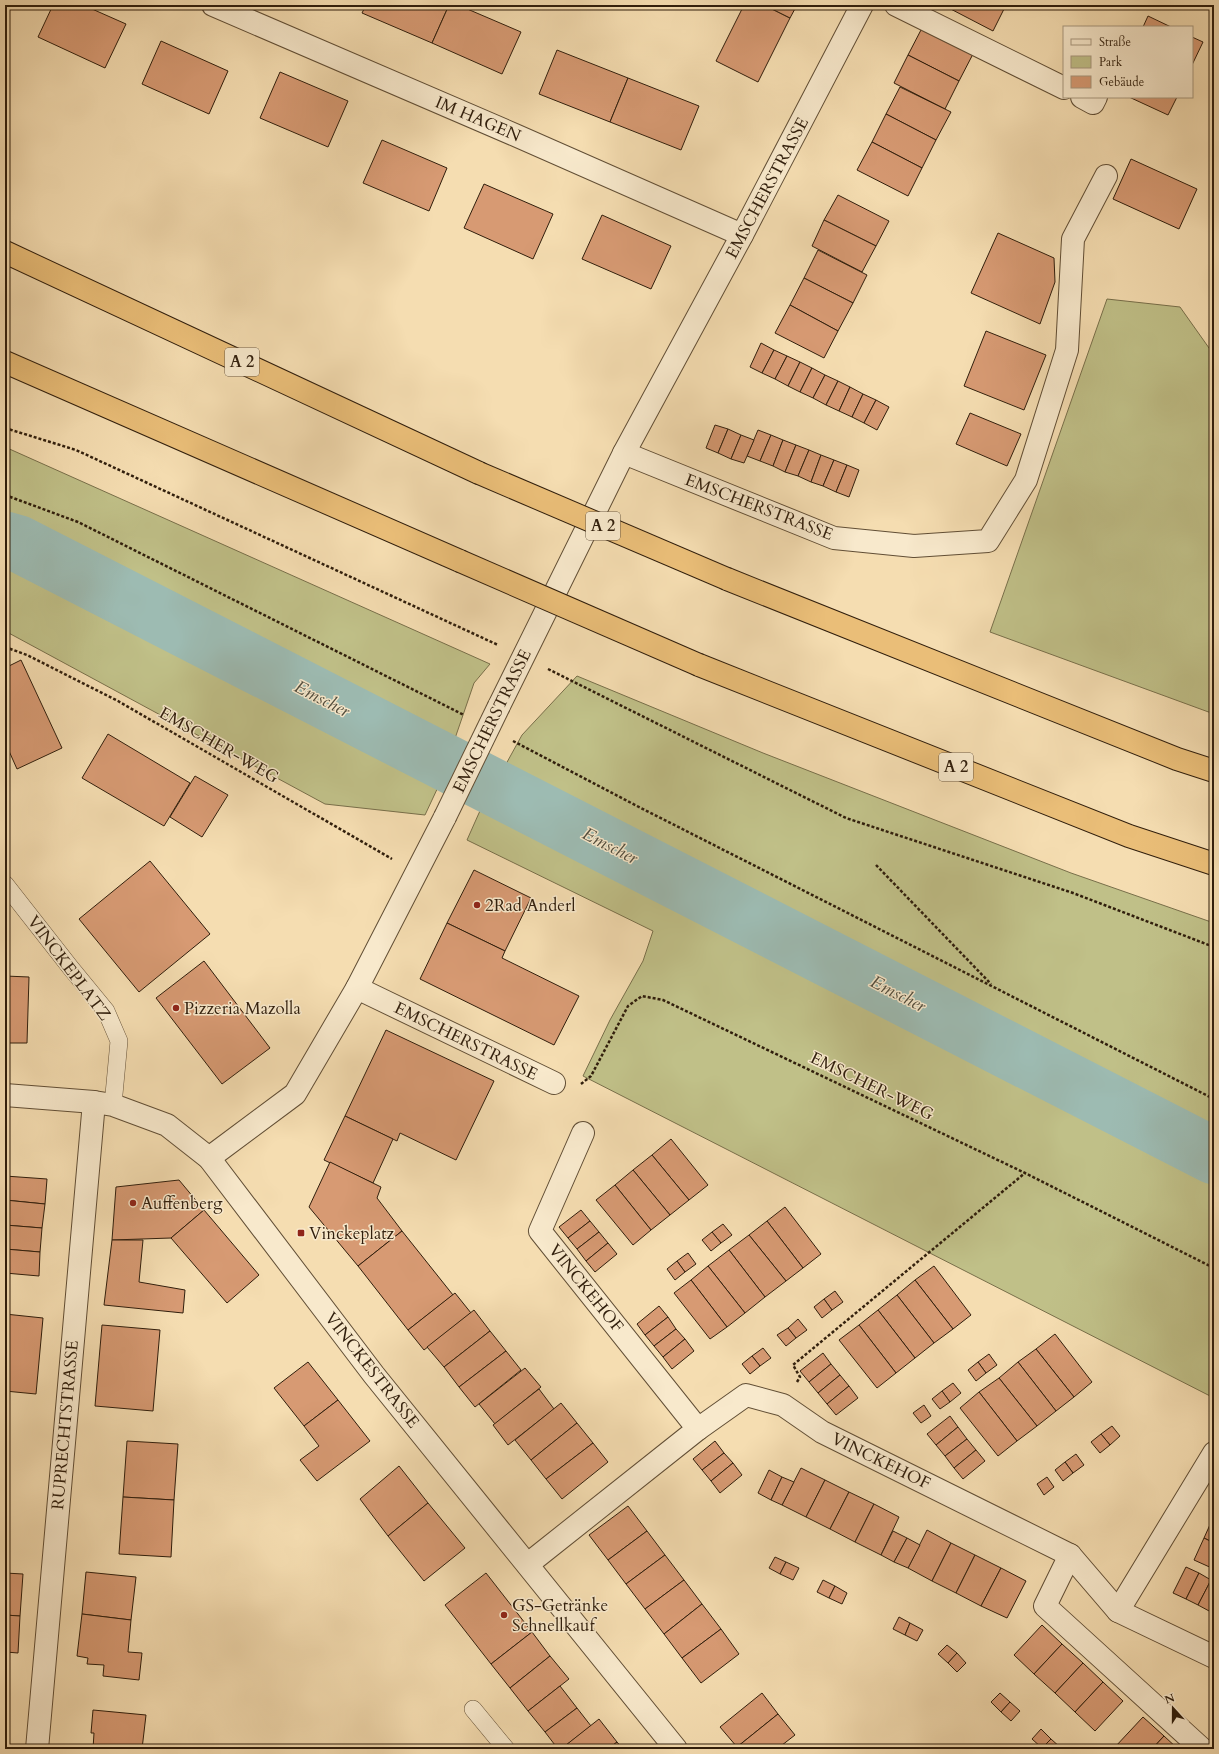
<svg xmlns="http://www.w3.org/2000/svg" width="1219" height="1754" font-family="Cardo,serif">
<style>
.green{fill:#c0c088;stroke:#786f4a}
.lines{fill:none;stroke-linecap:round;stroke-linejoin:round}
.river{stroke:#9dbbb2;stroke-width:57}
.building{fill:#d79a73;stroke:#301e0c}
.lane-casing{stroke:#614e35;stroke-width:18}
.street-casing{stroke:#614e35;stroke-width:24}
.highway-casing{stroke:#301e0c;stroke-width:24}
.path{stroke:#301e0c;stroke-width:2.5;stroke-dasharray:3 2;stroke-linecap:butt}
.lane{stroke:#f8e9cc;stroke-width:17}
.street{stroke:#f8e9cc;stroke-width:22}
.highway{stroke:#eabe78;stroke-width:22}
.street-bridge-casing{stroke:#614e35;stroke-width:24;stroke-linecap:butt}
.highway-bridge-casing{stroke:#301e0c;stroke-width:24;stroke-linecap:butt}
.street-bridge{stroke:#f8e9cc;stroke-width:22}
.highway-bridge{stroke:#eabe78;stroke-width:22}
.poi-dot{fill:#8f2418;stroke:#f8e9cc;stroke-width:1.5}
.labels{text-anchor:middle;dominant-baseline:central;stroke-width:3;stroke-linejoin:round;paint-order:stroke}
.shield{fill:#f8e9cc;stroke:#6c5b46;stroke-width:1}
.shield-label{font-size:16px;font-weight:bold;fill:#301e0c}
.street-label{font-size:17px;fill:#301e0c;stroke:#f8e9cc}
.poi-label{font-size:17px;fill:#301e0c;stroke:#f8e9cc;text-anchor:start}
.water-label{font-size:18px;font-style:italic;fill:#514d3e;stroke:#f8e9cc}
</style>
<rect width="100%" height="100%" fill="#f5ddb1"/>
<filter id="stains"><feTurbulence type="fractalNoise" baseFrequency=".005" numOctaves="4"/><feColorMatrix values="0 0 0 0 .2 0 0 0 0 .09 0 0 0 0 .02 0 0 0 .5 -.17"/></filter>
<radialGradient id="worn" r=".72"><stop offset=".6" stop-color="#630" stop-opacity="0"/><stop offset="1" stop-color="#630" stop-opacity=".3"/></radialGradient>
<g class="green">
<polygon points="1107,299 1180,307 1214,355 1214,714 990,632"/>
<polygon points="5,447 490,664 474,683 439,785 425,815 325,804 5,631"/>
<polygon points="577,676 763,753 1071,873 1214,923 1214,1398 583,1076 610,1020 643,961 653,931 467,840 479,813 522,735"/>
</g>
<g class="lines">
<polyline class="river" points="5,540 19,544 1214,1156"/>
</g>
<g class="building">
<polygon points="53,5 83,5 126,24 105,68 38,37"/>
<polygon points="366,5 449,5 432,43 362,13"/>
<polygon points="449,5 458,5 521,32 502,74 432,43"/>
<polygon points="744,5 764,5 790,18 758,82 716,61"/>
<polygon points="764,5 797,5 790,18"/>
<polygon points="943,5 1006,5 993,31"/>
<polygon points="1148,16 1171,27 1143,27"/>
<polygon points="922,28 973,54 959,81 908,55"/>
<polygon points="1192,37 1203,42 1192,65"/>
<polygon points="161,41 228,71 209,114 142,84"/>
<polygon points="557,50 628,78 610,122 539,94"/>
<polygon points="908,55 959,81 945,109 894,83"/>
<polygon points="280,72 348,101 328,147 260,118"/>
<polygon points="628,78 699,106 681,150 610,122"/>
<polygon points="900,87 951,112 936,140 886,114"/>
<polygon points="1129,97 1177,97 1168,115"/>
<polygon points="886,114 936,140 922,168 872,142"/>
<polygon points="382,140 447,168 429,211 363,183"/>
<polygon points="872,142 922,168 908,196 857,170"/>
<polygon points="1131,159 1197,189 1179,229 1113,199"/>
<polygon points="484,184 553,214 533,259 464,228"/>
<polygon points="838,195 889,221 876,246 824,220"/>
<polygon points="602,215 671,246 651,289 582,259"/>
<polygon points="824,220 876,246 862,272 812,246"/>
<polygon points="998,233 1054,258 1055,282 1040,324 971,293"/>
<polygon points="818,250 867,275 853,303 804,278"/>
<polygon points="804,278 853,303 838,331 790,305"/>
<polygon points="790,305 838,331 824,358 775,333"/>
<polygon points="986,331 1046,355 1024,410 964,386"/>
<polygon points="761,343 774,350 762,373 750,367"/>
<polygon points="774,350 787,356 775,379 762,373"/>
<polygon points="787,356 800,362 788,386 775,379"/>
<polygon points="800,362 812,368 800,392 788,386"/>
<polygon points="812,368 825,375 813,398 800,392"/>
<polygon points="825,375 838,381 826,405 813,398"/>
<polygon points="838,381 850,387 839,411 826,405"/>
<polygon points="850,387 863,394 852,417 839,411"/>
<polygon points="863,394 876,400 864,423 852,417"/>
<polygon points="876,400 889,407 877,430 864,423"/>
<polygon points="970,413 1021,434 1007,466 956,444"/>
<polygon points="715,425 728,429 718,453 706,448"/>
<polygon points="728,429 741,435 731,459 718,453"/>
<polygon points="758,430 771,435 760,461 747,456"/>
<polygon points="741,435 754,440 744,463 731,459"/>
<polygon points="771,435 783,440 773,466 760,461"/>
<polygon points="783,440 796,445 785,472 773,466"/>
<polygon points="796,445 809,450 798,476 785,472"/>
<polygon points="809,450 821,455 811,482 798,476"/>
<polygon points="821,455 834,460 823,486 811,482"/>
<polygon points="834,460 847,465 836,492 823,486"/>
<polygon points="847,465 859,470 849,497 836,492"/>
<polygon points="21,660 62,748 17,769 5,742 5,668"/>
<polygon points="108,734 190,783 164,826 82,778"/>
<polygon points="195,776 228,795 202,837 170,817"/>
<polygon points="150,861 210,934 139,992 79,919"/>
<polygon points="474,870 531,898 505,951 447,923"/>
<polygon points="447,923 505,951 502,958 579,996 554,1045 420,979"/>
<polygon points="204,961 270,1048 222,1084 156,998"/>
<polygon points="5,976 29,977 27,1043 5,1043"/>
<polygon points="386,1030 494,1081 456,1160 400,1133 397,1141 345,1116"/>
<polygon points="345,1116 393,1139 373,1183 324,1160"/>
<polygon points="671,1139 708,1185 689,1200 652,1155"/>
<polygon points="652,1155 689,1200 670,1215 633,1170"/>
<polygon points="330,1162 381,1187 377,1198 402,1231 358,1266 309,1207"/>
<polygon points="633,1170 670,1215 651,1230 615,1185"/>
<polygon points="5,1176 47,1179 45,1204 5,1200"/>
<polygon points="179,1180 204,1210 171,1238 112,1240 116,1187"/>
<polygon points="615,1185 651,1230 633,1245 596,1200"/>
<polygon points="5,1200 45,1204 42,1228 5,1225"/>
<polygon points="785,1207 821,1254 803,1268 767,1221"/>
<polygon points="204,1210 259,1275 227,1303 171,1238"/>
<polygon points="581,1210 590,1221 568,1238 559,1227"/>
<polygon points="590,1221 599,1232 577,1249 568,1238"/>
<polygon points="767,1221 803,1268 786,1281 749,1235"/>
<polygon points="723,1224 732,1235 721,1243 712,1232"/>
<polygon points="5,1225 42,1228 40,1252 5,1249"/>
<polygon points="402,1231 453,1295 408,1330 358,1266"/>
<polygon points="599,1232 608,1243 586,1261 577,1249"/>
<polygon points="712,1232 721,1243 711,1251 702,1240"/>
<polygon points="749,1235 786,1281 765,1297 729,1250"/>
<polygon points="112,1240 143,1240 139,1282 185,1290 183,1313 104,1305"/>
<polygon points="608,1243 617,1254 595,1272 586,1261"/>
<polygon points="5,1249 40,1252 39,1276 5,1273"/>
<polygon points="729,1250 765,1297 745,1313 708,1266"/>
<polygon points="688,1253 696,1264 685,1272 677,1261"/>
<polygon points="677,1261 685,1272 675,1280 667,1269"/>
<polygon points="708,1266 745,1313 727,1327 691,1280"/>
<polygon points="934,1266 971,1315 953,1329 915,1280"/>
<polygon points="691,1280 727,1327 710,1339 674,1293"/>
<polygon points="915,1280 953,1329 934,1343 897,1295"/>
<polygon points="835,1291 843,1302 832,1310 824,1299"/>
<polygon points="455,1293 471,1313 424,1350 408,1330"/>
<polygon points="897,1295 934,1343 915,1358 878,1310"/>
<polygon points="824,1299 832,1310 822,1318 814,1307"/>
<polygon points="659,1306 668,1317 645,1335 637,1324"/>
<polygon points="474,1310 490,1331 444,1367 427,1347"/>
<polygon points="878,1310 915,1358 896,1373 859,1325"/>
<polygon points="5,1314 43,1318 36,1394 5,1391"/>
<polygon points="668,1317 676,1329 654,1346 645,1335"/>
<polygon points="798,1319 807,1330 796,1338 788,1328"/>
<polygon points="102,1325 160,1330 153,1411 95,1406"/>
<polygon points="859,1325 896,1373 877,1388 839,1340"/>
<polygon points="788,1328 796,1338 786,1346 777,1335"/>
<polygon points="676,1329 685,1339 663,1357 654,1346"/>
<polygon points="490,1331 506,1351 459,1387 444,1367"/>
<polygon points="1055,1334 1092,1382 1074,1397 1036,1349"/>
<polygon points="685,1339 694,1351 672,1369 663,1357"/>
<polygon points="763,1348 771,1358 760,1366 752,1356"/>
<polygon points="1036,1349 1074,1397 1056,1411 1018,1362"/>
<polygon points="506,1351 521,1370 475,1407 459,1387"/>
<polygon points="823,1353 831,1364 809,1382 800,1371"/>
<polygon points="989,1354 997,1365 986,1373 978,1362"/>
<polygon points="752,1356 760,1366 750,1374 742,1364"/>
<polygon points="308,1362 338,1400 304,1426 274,1388"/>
<polygon points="978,1362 986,1373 976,1381 968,1370"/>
<polygon points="1018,1362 1056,1411 1037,1426 999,1378"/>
<polygon points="831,1364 840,1375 818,1393 809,1382"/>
<polygon points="525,1368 541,1387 495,1424 479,1404"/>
<polygon points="840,1375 849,1386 827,1404 818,1393"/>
<polygon points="999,1378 1037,1426 1017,1441 979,1392"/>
<polygon points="953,1383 961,1393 950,1402 942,1391"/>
<polygon points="849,1386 858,1398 836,1415 827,1404"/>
<polygon points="539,1389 554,1409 508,1445 493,1425"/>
<polygon points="942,1391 950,1402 940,1409 932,1399"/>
<polygon points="979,1392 1017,1441 998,1456 960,1408"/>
<polygon points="338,1400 370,1441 317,1481 300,1460 319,1446 304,1426"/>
<polygon points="561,1403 577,1423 531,1460 515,1440"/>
<polygon points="924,1405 931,1416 921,1423 913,1413"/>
<polygon points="950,1416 958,1427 936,1445 927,1434"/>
<polygon points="577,1423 593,1443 546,1479 531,1460"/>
<polygon points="1112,1426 1120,1436 1110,1445 1101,1434"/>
<polygon points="958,1427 967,1439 945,1456 936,1445"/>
<polygon points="1101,1434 1110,1445 1100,1453 1091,1442"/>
<polygon points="967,1439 976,1450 954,1468 945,1456"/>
<polygon points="127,1441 178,1444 174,1500 123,1497"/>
<polygon points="715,1441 724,1453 702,1470 693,1459"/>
<polygon points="593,1443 608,1462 562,1499 546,1479"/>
<polygon points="976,1450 985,1461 963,1479 954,1468"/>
<polygon points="724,1453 733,1463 711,1481 702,1470"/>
<polygon points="1076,1454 1084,1465 1073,1473 1065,1462"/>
<polygon points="1065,1462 1073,1473 1063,1481 1055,1470"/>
<polygon points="733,1463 742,1475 720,1493 711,1481"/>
<polygon points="399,1466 428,1503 388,1536 360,1499"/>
<polygon points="801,1468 825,1480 806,1517 782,1505"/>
<polygon points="769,1470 782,1477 771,1500 758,1493"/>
<polygon points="782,1477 794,1482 782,1505 771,1500"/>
<polygon points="1047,1477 1054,1487 1044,1495 1037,1484"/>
<polygon points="825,1480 849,1492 830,1529 806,1517"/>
<polygon points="849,1492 874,1504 855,1542 830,1529"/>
<polygon points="123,1497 174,1500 171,1557 119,1554"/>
<polygon points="428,1503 465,1548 424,1581 388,1536"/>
<polygon points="874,1504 899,1517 881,1555 855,1542"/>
<polygon points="628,1506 647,1531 608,1560 589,1535"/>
<polygon points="1213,1518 1214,1518 1214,1543 1204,1538"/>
<polygon points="927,1530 951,1543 932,1581 908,1568"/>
<polygon points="647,1531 665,1555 626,1584 608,1560"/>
<polygon points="893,1531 907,1538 894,1562 881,1555"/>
<polygon points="907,1538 920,1545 908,1568 894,1562"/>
<polygon points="1204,1538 1214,1543 1214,1569 1194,1560"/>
<polygon points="951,1543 975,1555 956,1593 932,1581"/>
<polygon points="665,1555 684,1580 645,1609 626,1584"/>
<polygon points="975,1555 1001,1568 981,1606 956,1593"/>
<polygon points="775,1557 786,1562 780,1574 769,1568"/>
<polygon points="786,1562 799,1568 793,1580 780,1574"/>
<polygon points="1186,1567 1199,1573 1186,1599 1173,1593"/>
<polygon points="1001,1568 1026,1581 1007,1618 981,1606"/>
<polygon points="86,1572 136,1577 131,1620 82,1614"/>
<polygon points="5,1573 23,1574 20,1616 5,1615"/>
<polygon points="486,1573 532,1632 491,1664 445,1605"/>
<polygon points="1199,1573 1211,1580 1198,1605 1186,1599"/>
<polygon points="684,1580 702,1604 664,1634 645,1609"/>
<polygon points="823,1580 835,1586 829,1598 817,1592"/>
<polygon points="1211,1580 1214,1581 1214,1606 1211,1612 1198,1605"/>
<polygon points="835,1586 847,1593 842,1604 829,1598"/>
<polygon points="702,1604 721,1629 682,1658 664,1634"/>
<polygon points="82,1614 131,1620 128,1652 142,1653 139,1680 103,1676 104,1665 87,1664 88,1658 77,1656"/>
<polygon points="5,1615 20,1616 18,1653 6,1652 5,1668"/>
<polygon points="899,1617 910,1623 905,1635 893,1629"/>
<polygon points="910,1623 923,1630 917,1641 905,1635"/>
<polygon points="1042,1625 1062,1644 1034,1674 1014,1655"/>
<polygon points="721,1629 739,1654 701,1683 682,1658"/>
<polygon points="532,1632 550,1656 510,1688 491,1664"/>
<polygon points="1062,1644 1083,1663 1055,1693 1034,1674"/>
<polygon points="947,1645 957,1653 948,1663 938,1654"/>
<polygon points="957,1653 966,1663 957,1672 948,1663"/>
<polygon points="550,1656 569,1679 528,1711 510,1688"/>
<polygon points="1083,1663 1103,1682 1075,1712 1055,1693"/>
<polygon points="1103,1682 1123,1701 1095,1731 1075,1712"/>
<polygon points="560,1686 577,1708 545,1732 528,1711"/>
<polygon points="762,1693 778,1714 737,1747 720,1727"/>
<polygon points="1000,1693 1010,1702 1001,1712 991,1702"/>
<polygon points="1010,1702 1020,1711 1011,1721 1001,1712"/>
<polygon points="577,1708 591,1726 561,1749 558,1749 545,1732"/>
<polygon points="93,1710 146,1715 142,1749 93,1749 94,1733 91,1733"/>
<polygon points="778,1714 795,1735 777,1749 739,1749 737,1747"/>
<polygon points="1143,1717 1164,1736 1152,1749 1117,1749 1115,1747"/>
<polygon points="599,1719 617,1742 608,1749 561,1749"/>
<polygon points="1041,1729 1051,1739 1042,1748 1032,1739"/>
<polygon points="1164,1736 1178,1749 1152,1749"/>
<polygon points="1051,1739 1061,1748 1060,1749 1042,1748"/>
<polygon points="617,1742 623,1749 608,1749"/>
</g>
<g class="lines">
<defs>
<g id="lane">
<polyline points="5,884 70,967 106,1011 119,1041 113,1105"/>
<polyline points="473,1709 506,1749"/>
</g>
<g id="street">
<polyline points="213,5 515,135 742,235"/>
<polyline points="896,5 1064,88"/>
<polyline points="1082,97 1093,103 1096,97"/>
<polyline points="624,453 834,538 914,546 988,541 1026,480 1067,350 1073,239 1106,176"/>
<polyline points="499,706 624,453 742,235 862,5"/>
<polyline points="357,988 554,1083"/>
<polyline points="5,1095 94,1102 113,1105 167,1125 209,1158 374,1375 676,1749"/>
<polyline points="209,1158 295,1094 357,988 445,817"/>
<polyline points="698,1429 746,1395 783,1405 822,1432 1070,1555 1118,1611 1214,1657"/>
<polyline points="1070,1555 1045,1606 1202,1749"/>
<polyline points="528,1564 698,1429 540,1231 583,1133"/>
<polyline points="1118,1611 1214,1453"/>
<polyline points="37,1749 94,1102"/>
</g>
<g id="highway">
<polyline points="5,252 479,473"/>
<polyline points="5,362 460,561"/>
<polyline points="727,579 1177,759 1214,771"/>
<polyline points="699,665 1129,836 1214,864"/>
</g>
</defs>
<use href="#lane" class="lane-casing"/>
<use href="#street" class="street-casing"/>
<use href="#highway" class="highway-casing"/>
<g class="path">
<polyline points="5,428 76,450 498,645"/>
<polyline points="5,495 78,522 464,715"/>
<polyline points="5,647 27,655 118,701 392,859"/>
<polyline points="548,669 846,818 1073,893 1214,947"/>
<polyline points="513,741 637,806 1214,1099"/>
<polyline points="876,865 991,984"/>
<polyline points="581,1084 591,1076 628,1006 642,996 663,1000 1025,1173 1214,1268"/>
<polyline points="797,1382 800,1377 793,1365 1025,1173"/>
</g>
<use href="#lane" class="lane"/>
<use href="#street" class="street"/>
<use href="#highway" class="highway"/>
<defs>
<polyline id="street-bridge" points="445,817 499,706"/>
<g id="highway-bridge">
<polyline points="479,473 727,579"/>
<polyline points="460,561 699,665"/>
</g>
</defs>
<use href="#street-bridge" class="street-bridge-casing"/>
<use href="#highway-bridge" class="highway-bridge-casing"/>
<use href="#street-bridge" class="street-bridge"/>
<use href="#highway-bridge" class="highway-bridge"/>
</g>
<g class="poi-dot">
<circle cx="477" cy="905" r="4"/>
<circle cx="176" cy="1008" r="4"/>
<circle cx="133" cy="1203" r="4"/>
<rect x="297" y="1229" width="8" height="8" rx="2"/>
<circle cx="504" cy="1615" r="4"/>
</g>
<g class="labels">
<g class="shield">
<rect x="225" y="348" width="34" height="28" rx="3"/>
<rect x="586" y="512" width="34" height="28" rx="3"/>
<rect x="939" y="753" width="34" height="28" rx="3"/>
</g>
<g class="shield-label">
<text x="242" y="362">A 2</text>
<text x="603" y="526">A 2</text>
<text x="956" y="767">A 2</text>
</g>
<g class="street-label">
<text transform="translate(478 119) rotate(23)">IM HAGEN</text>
<text transform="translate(767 188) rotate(-62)">EMSCHERSTRASSE</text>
<text transform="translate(759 507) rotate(21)">EMSCHERSTRASSE</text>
<text transform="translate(492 721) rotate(-64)">EMSCHERSTRASSE</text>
<text transform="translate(219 745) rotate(30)">EMSCHER-WEG</text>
<text transform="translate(69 968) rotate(53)">VINCKEPLATZ</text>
<text transform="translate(466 1041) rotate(26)">EMSCHERSTRASSE</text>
<text transform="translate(872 1086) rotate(26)">EMSCHER-WEG</text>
<text transform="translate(586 1288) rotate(51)">VINCKEHOF</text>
<text transform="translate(372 1370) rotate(52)">VINCKESTRASSE</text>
<text transform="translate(65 1425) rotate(-85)">RUPRECHTSTRASSE</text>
<text transform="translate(881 1461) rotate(26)">VINCKEHOF</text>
</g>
<g class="poi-label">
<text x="485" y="905">2Rad Anderl</text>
<text x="184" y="1008">Pizzeria Mazolla</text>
<text x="141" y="1203">Auffenberg</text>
<text x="309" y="1233">Vinckeplatz</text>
<text x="512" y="1605">GS-Getränke<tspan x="512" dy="20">Schnellkauf</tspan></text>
</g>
<g class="water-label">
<text transform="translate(322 699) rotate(27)">Emscher</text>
<text transform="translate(610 846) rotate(27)">Emscher</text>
<text transform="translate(898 994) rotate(27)">Emscher</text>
</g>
</g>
<rect width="1219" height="1754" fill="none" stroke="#f5ddb1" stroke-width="20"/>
<rect x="6" y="6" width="1207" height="1742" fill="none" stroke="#301e0c" stroke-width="2"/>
<rect x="10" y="10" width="1199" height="1734" fill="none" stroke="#301e0c"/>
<rect x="1063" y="26" width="130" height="72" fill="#f8e9cc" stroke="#a8987f"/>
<rect x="1071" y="39" width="20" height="6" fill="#f8e9cc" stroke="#a8987f"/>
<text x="1099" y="46" font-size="12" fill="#301e0c">Straße</text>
<rect x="1071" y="56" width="20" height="12" fill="#c0c088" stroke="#a8987f"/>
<text x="1099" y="66" font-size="12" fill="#301e0c">Park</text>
<rect x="1071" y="76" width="20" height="12" fill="#d79a73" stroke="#a8987f"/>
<text x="1099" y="86" font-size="12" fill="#301e0c">Gebäude</text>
<g transform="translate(1173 1708) rotate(339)" stroke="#f8e9cc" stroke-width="3" paint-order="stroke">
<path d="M0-3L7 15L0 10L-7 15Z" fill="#301e0c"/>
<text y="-6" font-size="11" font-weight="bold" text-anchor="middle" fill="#301e0c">N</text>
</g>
<rect width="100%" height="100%" filter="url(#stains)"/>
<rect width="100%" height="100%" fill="url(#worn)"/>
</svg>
